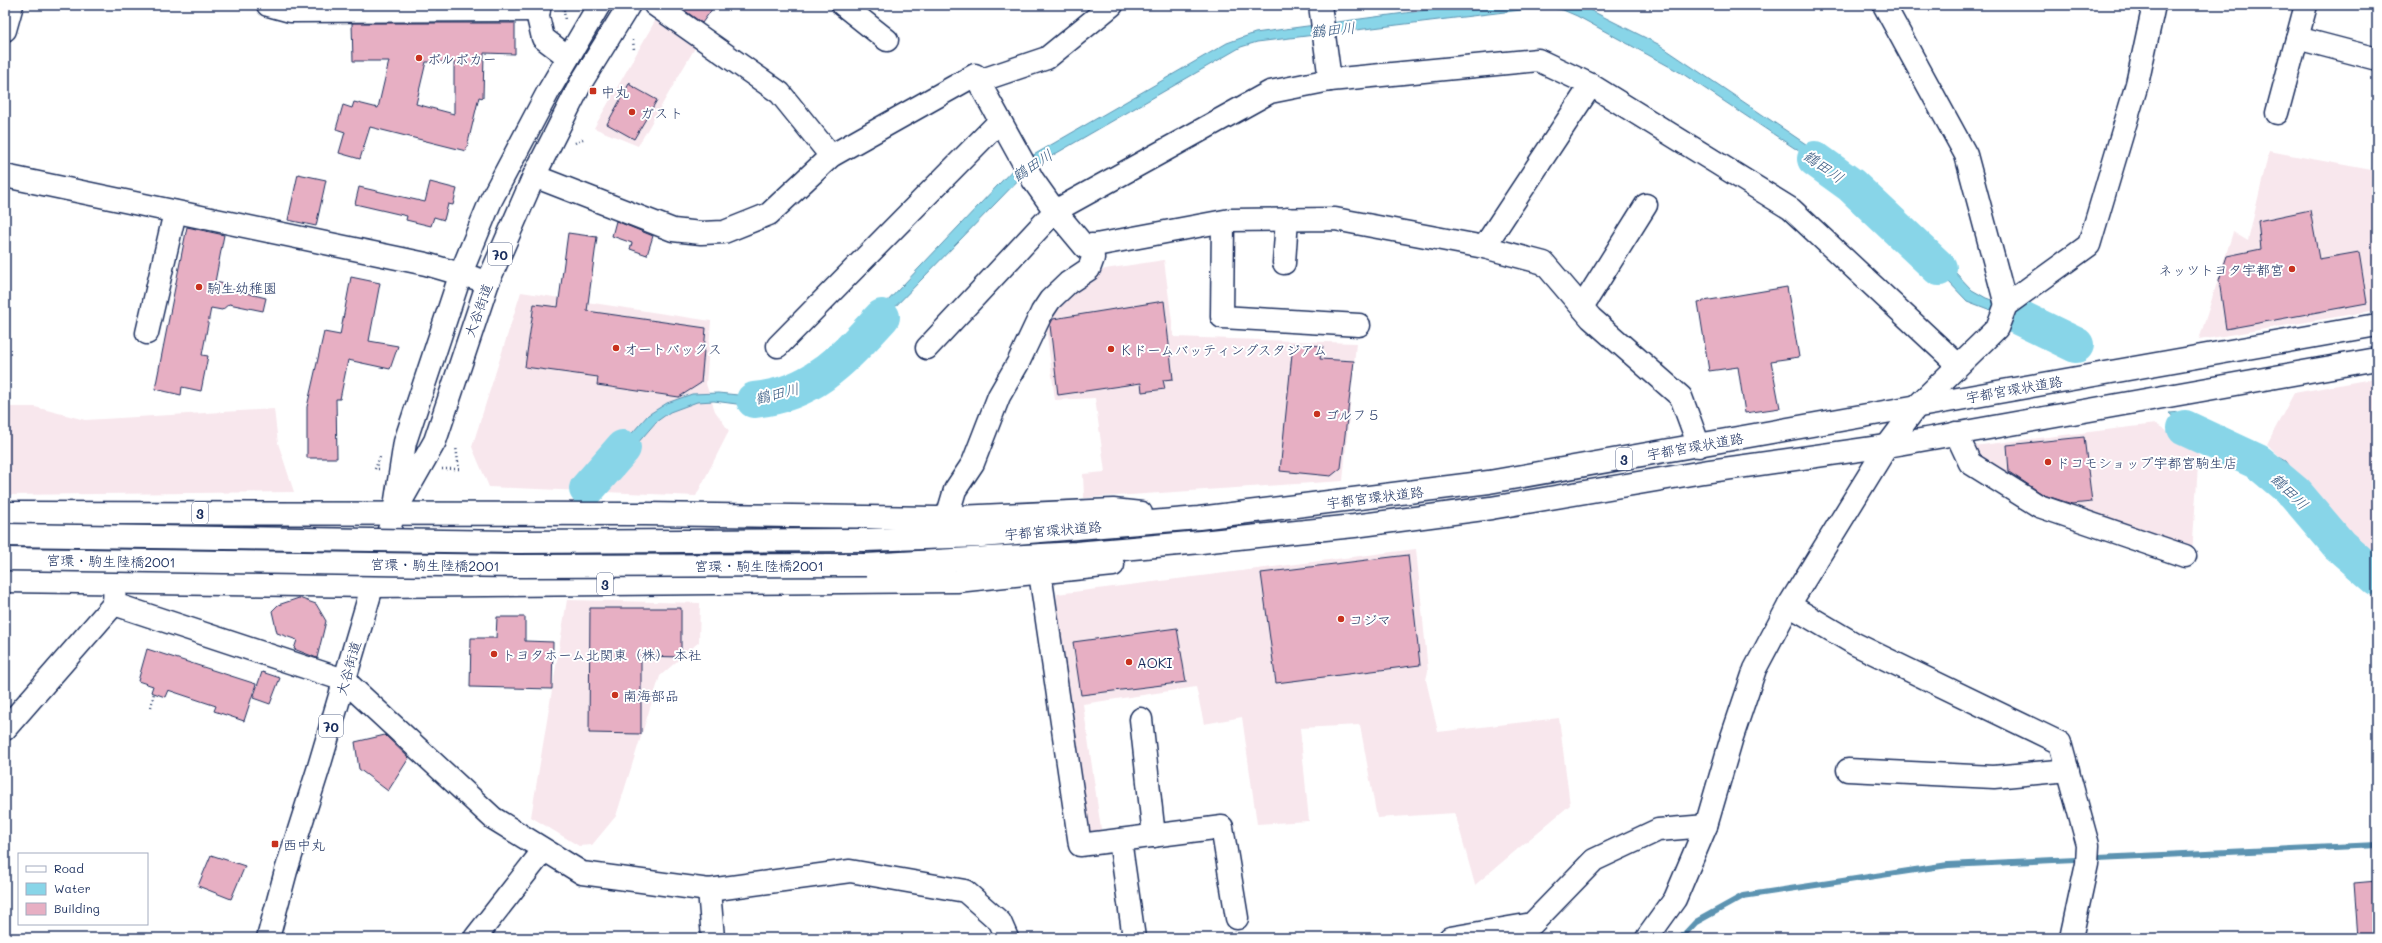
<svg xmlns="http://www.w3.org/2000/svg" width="2382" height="943" font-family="Mali,'Klee One',sans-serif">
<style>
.built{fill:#f8e7ed}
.water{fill:#88d5e8;stroke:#5c93b1}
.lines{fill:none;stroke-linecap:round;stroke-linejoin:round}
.stream{stroke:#5c93b1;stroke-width:6}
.river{stroke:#88d5e8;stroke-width:36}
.building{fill:#e7afc3;stroke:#1b2f5e;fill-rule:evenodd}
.minor-casing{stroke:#1b2f5e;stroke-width:25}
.major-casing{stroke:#1b2f5e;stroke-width:25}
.path{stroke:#1b2f5e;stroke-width:2.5;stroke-dasharray:1 3;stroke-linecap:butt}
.minor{stroke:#fff;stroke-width:22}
.major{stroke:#fff;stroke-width:22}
.major-bridge-casing{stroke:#1b2f5e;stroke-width:25;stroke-linecap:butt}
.major-bridge{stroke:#fff;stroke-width:22}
.poi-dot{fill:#c8321e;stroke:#fff;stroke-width:1.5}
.labels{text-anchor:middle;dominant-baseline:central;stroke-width:4;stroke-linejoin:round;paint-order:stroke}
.shield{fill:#fff;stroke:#5f6d8e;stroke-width:1}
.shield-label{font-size:13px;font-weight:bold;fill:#1b2f5e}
.poi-label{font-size:14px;fill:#1b2f5e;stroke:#fff;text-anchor:start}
.street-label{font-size:14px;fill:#1b2f5e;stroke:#fff}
.water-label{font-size:15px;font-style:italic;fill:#365880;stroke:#fff}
</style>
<rect width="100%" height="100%" fill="#fff"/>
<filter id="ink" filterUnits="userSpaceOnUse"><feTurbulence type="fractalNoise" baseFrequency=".025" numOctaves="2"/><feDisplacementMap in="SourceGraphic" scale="8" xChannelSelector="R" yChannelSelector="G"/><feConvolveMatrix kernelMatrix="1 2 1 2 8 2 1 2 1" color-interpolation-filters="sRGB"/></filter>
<g filter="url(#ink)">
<g class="built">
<polygon points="659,14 699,41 638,146 594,128"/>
<polygon points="2269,151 2377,171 2377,310 2199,340 2233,232 2248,241"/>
<polygon points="1164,260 1174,337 1356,343 1343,481 1084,498 1083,474 1105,472 1095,398 1055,400 1045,318 1062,294 1105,269"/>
<polygon points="521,292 711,321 706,384 715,411 729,431 696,496 489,487 472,447"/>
<polygon points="2377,378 2377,566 2328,517 2288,465 2267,444 2294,393"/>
<polygon points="5,407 35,407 85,420 274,409 278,443 294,492 5,495"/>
<polygon points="2156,424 2199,451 2192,554 2041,501 1973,460 1973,446"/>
<polygon points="1416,549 1428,671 1426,680 1438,732 1559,718 1570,805 1475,885 1455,813 1377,818 1360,725 1300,728 1309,821 1257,824 1242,717 1204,724 1196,687 1083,704 1102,836 1085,839 1058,640 1057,594"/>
<polygon points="567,600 700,603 699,642 660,676 616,816 592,845 579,846 531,817"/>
</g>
<g class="water">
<polygon points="1465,5 1580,5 1658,44 1862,182 1897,211 1972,290 1986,298 2084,334 2080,344 1967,301 1868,197 1683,74 1577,16 1563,10 1546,7 1257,42 1241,47 1029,169 852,351 809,382 790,395 773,401 744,405 714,401 697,402 670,412 656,422 597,490 588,483 648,415 667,403 692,394 718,393 748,396 773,393 794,384 844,347 1018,164 1227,43 1255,33"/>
<polygon points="2180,412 2212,433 2262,447 2286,461 2349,546 2377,574 2377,596 2357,579 2274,468 2257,458 2211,443 2193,434 2169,413"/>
</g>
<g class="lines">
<polyline class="stream" points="1681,938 1696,922 1743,896 1948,865 2377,845"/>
<g class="river">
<polyline points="1815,159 1851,185 1939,268"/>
<polyline points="2012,314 2076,345"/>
<path d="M754 400C814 394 844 358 882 317"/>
<polyline points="2185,428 2258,462 2295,493 2339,545 2377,578"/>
<polyline points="587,489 623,448"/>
</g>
</g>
<g class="building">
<polygon points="677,5 715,5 702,23"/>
<path d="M352 23H515V54L484 53 483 98 479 97 466 151 370 127 360 159 339 153 345 132 336 129 343 105 352 108 354 102 378 108 389 61H353ZM426 62H454V114L416 104Z"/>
<polygon points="630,82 630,85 657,100 634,139 607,124"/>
<polygon points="298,174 326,180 316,226 288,220"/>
<polygon points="430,182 457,189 453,205 448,204 444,220 434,217 431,226 406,220 407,216 355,204 359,187 425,202"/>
<polygon points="2310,210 2319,259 2359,252 2367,303 2226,329 2219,280 2227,256 2261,249 2258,221"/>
<polygon points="616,221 653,236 647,255 630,249 632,243 612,236"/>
<polygon points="187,227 224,235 215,282 225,284 230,289 266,298 263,311 229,304 222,310 211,308 202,355 208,356 201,391 182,387 181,395 155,389"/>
<polygon points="568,233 597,237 587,311 706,328 701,383 679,397 597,385 598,377 525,367 534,304 558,307"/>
<polygon points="351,277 380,283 369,341 398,346 390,369 348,360 340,399 336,399 337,458 307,458 307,407 324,332 340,335"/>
<polygon points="1787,287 1799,357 1771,361 1780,408 1745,413 1738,367 1709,371 1698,302"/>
<polygon points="1164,301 1173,379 1163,380 1165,389 1142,392 1141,383 1058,395 1050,325 1053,319"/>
<polygon points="1293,344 1323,346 1320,359 1354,361 1341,468 1331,476 1280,471"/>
<polygon points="2084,437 2092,502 2072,504 2044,495 2009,472 2007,445"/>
<polygon points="1408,555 1420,665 1276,683 1261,573"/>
<polygon points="299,598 316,604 326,621 317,658 294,649 297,640 277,633 272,611 278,605"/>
<polygon points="590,608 681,608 681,657 641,656 641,734 589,733"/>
<polygon points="497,617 525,617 525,641 553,642 552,689 470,687 471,638 496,638"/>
<polygon points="1177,628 1186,682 1081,695 1073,642"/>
<polygon points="147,649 256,684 244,721 214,711 216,706 168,690 165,697 151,692 153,686 138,681"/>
<polygon points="262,672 280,678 270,704 253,698"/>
<polygon points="385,735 409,758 388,791 359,769 355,742"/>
<polygon points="211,855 245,866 231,899 198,886"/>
<polygon points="2377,881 2377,938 2358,938 2354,883"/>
</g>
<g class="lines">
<defs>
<g id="minor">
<polyline points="268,5 290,11 539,10"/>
<polyline points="539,5 538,17 543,38 568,57"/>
<polyline points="655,5 780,93 831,156"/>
<polyline points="843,5 887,40"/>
<polyline points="1320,5 1330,80 1538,60 1591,85 1791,209 1958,365"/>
<polyline points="1884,5 1966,155 2006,305"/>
<polyline points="5,30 12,5"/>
<polyline points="2297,38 2377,59"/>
<polyline points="979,81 1047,58 1112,5"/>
<polyline points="2277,113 2306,5"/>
<polyline points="5,176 426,264 488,282"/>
<polyline points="534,176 673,230 701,233 724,232 769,214 831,156 975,75 1033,180 1055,211 1085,247 1230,220 1335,219 1484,247 1544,263 1591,318 1681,397 1699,446"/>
<polyline points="1223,222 1222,317 1359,325"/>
<polyline points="1484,247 1591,85"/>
<polyline points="1284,263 1287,219"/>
<polyline points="1582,307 1646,205"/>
<polyline points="147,333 175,212"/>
<polyline points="778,346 1000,121"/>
<polyline points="927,348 1055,211 1270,92 1330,80"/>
<polyline points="1956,433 1970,463 2039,506 2185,556"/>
<polyline points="947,517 955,490 973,463 999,396 1018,363 1042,312 1050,300 1068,283 1089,269 1093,258 1092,245"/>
<polyline points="1040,573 1080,845 1222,827 1237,918"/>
<polyline points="115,582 114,604 344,680 493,818 582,873 709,890 850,871 965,891 1000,922 1007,938"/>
<polyline points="1789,605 1855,644 2060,743 2088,845 2087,864 2071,938"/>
<polyline points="1141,719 1154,836"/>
<polyline points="5,729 114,604"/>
<polyline points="1848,770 1994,777 2068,770"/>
<polyline points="1120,840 1134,938"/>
<polyline points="709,890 713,938"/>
<polyline points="475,938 543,851"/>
<polyline points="1450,938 1532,924 1594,860 1658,830 1706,826"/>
<polyline points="1647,938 1675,899 1706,826 1732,737 1755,669 1789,605 1887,446 1917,406 1997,328 2006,305 2089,245 2137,84 2154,5"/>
</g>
<g id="major">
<polyline points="401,501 435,441 488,282 534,176 582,81 629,5"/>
<polyline points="5,513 645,514 937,518 1113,510 1141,513"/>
<polyline points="865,540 981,536 1199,518 1489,482 2377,325"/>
<polyline points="866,565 1076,553 1201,542 1354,526 1491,508 1703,472 1887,446 2377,359"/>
<polyline points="5,581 372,586 957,581 1113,565"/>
<polyline points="268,938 286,871 318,770 394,513 405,442 461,273 491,200 548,92 599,5"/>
</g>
</defs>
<use href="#minor" class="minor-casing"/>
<use href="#major" class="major-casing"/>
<g class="path">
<polyline points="564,10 565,21"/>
<polyline points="633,40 634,50"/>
<polyline points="575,143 583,139"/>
<polyline points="379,469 375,469 380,457"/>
<polyline points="442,469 459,469 456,447"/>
<polyline points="151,707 154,693"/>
</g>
<use href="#minor" class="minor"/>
<use href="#major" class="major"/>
<defs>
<g id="major-bridge">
<polyline points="5,535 517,542 865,540"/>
<polyline points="5,559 516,566 866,565"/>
</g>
</defs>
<use href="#major-bridge" class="major-bridge-casing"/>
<use href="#major-bridge" class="major-bridge"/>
</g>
</g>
<g class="poi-dot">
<circle cx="419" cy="58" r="4"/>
<rect x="589" y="87" width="8" height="8" rx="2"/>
<circle cx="632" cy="112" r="4"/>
<circle cx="2292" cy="269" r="4"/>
<circle cx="199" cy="287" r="4"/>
<circle cx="616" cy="348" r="4"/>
<circle cx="1111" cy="349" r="4"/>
<circle cx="1317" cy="414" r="4"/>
<circle cx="2048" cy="462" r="4"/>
<circle cx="1341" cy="619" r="4"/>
<circle cx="494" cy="654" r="4"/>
<circle cx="1129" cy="662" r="4"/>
<circle cx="615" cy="695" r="4"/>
<rect x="271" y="840" width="8" height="8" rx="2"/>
</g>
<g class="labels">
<g class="shield">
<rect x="488" y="243" width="24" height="22" rx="3"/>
<rect x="1616" y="448" width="16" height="22" rx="3"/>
<rect x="192" y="502" width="16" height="22" rx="3"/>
<rect x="597" y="573" width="16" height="22" rx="3"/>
<rect x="319" y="715" width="24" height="22" rx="3"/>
</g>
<g class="shield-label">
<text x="500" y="254">70</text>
<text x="1624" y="459">3</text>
<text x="200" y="513">3</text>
<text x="605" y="584">3</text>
<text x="331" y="726">70</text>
</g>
<g class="poi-label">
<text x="427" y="58">ボルボカー</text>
<text x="601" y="91">中丸</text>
<text x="640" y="112">ガスト</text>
<text x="2284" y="269" text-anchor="end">ネッツトヨタ宇都宮</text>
<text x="207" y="287">駒生幼稚園</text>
<text x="624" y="348">オートバックス</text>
<text x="1119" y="349">Ｋドームバッティングスタジアム</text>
<text x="1325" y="414">ゴルフ５</text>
<text x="2056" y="462">ドコモショップ宇都宮駒生店</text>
<text x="1349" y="619">コジマ</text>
<text x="502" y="654">トヨタホーム北関東（株） 本社</text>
<text x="1137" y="662">AOKI</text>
<text x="623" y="695">南海部品</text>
<text x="283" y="844">西中丸</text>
</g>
<g class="street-label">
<text transform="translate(478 310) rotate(-70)">大谷街道</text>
<text transform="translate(2014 389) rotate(-10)">宇都宮環状道路</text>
<text transform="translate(1695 446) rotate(-10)">宇都宮環状道路</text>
<text transform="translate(1375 497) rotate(-7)">宇都宮環状道路</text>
<text transform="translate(1053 530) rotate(-5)">宇都宮環状道路</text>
<text transform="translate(111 561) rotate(1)">宮環・駒生陸橋2001</text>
<text transform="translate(435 565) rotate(1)">宮環・駒生陸橋2001</text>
<text x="759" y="565">宮環・駒生陸橋2001</text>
<text transform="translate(348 668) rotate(-74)">大谷街道</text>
</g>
<g class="water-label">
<text transform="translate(1333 29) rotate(-6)">鶴田川</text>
<text transform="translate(1032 165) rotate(-33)">鶴田川</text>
<text transform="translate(1824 166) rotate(35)">鶴田川</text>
<text transform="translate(777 393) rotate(-14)">鶴田川</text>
<text transform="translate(2290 491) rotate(44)">鶴田川</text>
</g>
</g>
<rect width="2382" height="943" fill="none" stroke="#fff" stroke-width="20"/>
<rect x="10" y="10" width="2362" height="923" fill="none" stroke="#1b2f5e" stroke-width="1.5" filter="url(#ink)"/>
<rect x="18" y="853" width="130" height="72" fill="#ffffff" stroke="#a4acbf"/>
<rect x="26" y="866" width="20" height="6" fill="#ffffff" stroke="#a4acbf"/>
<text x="54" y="873" font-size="12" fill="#1b2f5e">Road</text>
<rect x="26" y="883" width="20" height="12" fill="#88d5e8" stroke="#a4acbf"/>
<text x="54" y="893" font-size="12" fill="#1b2f5e">Water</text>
<rect x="26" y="903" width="20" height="12" fill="#e7afc3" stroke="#a4acbf"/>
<text x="54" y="913" font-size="12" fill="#1b2f5e">Building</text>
</svg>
